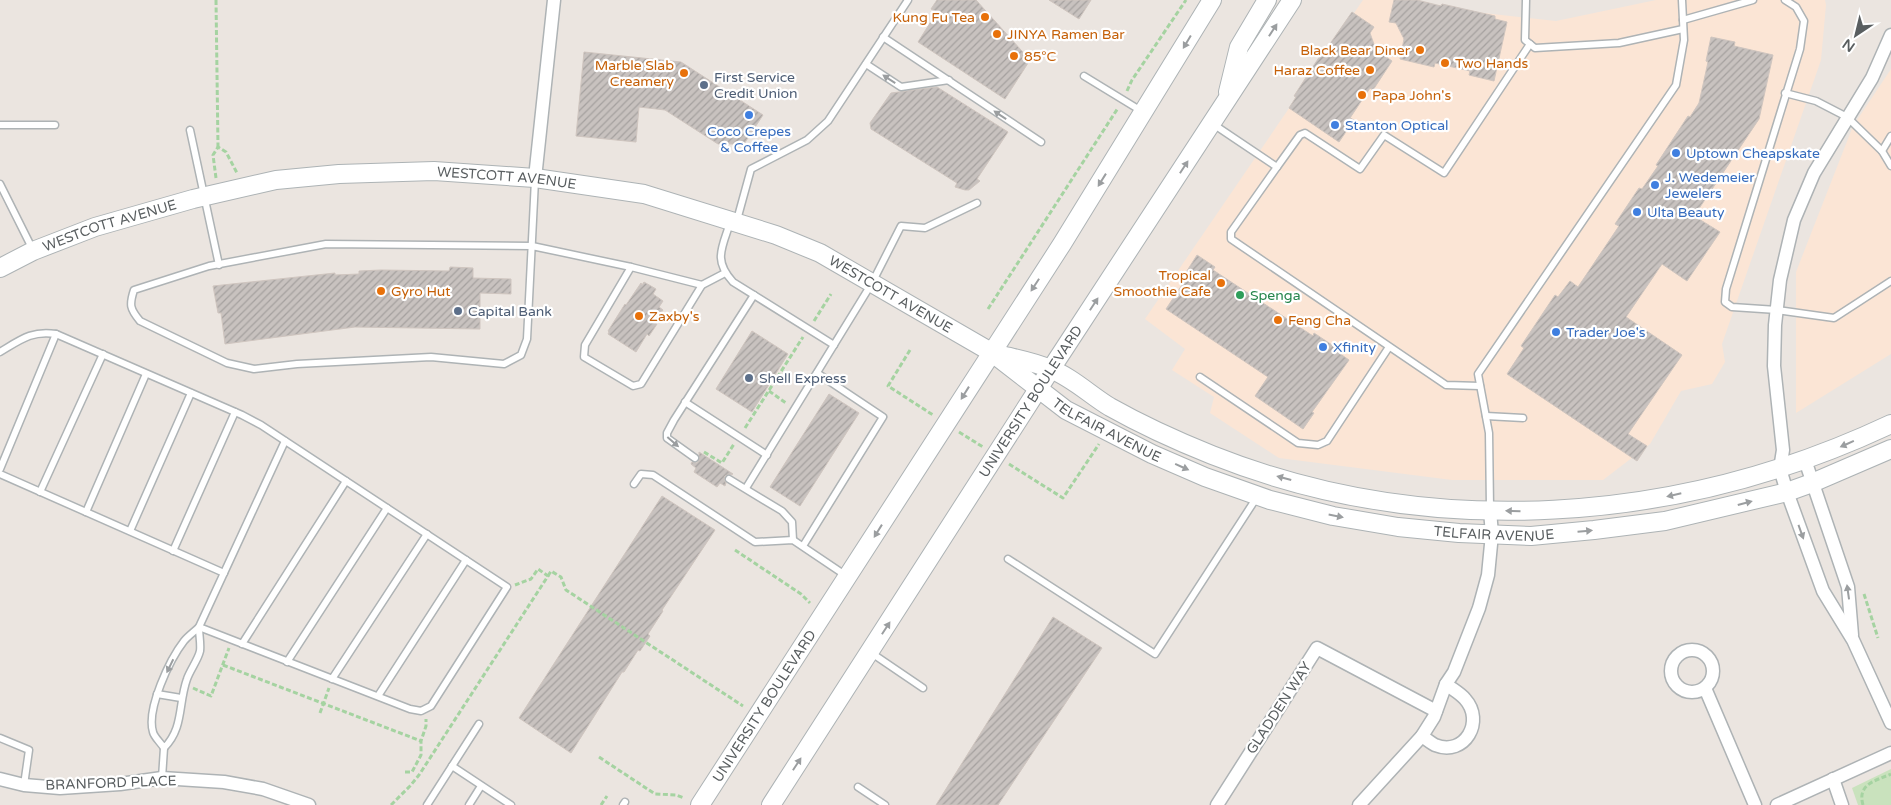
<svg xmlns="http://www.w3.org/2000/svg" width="1891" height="805" font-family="'Varela Round',sans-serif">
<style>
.commercial{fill:#fbe5d5}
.green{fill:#c9e2bd}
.building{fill:url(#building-hatch);stroke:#cfc5bf}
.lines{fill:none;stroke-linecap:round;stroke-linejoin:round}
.lane-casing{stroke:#aeb3b5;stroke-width:9}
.street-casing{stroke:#aeb3b5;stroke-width:15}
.secondary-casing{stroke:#adb3b5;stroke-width:20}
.path{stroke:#a5d3a1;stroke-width:3;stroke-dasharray:5 2.5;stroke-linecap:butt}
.lane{stroke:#fff;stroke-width:6}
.street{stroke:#fff;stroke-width:12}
.secondary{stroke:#fff;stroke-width:18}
.oneway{fill:#9b9ea0}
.food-dot{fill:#e8710a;stroke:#fff;stroke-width:2}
.service-dot{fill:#5c6f8a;stroke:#fff;stroke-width:2}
.shop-dot{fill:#3f7fe0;stroke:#fff;stroke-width:2}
.leisure-dot{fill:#2e9e5b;stroke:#fff;stroke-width:2}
.labels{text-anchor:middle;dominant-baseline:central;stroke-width:4.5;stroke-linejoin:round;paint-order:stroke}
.food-label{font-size:14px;fill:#c56008;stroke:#fff;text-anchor:start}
.service-label{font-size:14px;fill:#4e5e75;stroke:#fff;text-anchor:start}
.shop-label{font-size:14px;fill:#366cbe;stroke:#fff;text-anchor:start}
.street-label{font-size:14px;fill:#595e60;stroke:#fff}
.leisure-label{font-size:14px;fill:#27864d;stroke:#fff;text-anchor:start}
</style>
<defs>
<pattern id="building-hatch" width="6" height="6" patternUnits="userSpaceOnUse" patternTransform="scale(1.25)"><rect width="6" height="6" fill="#c8c2bf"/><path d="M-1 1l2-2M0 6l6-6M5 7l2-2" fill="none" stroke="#a5a19f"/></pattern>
</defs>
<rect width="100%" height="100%" fill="#ebe5e0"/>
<g class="commercial">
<polygon points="1363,0 1418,0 1448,9 1556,21 1656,0 1825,0 1826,5 1821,60 1722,344 1725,362 1712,384 1681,391 1650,444 1603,480 1452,480 1279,458 1210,413 1214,397 1172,370 1185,349 1145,319"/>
<polygon points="1891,69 1891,354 1796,413 1796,272 1853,126"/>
</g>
<polygon class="green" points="1891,769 1891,805 1858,805 1852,788"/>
<g class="building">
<polygon points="937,0 976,0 1030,60 1005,99 918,42 937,12 931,9"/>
<polygon points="1049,0 1091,0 1079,19"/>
<polygon points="1394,0 1417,0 1441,6 1442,4 1495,16 1495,19 1507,22 1494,81 1469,75 1470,71 1435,63 1434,67 1400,59 1404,39 1396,23 1389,22"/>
<polygon points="1352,12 1374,27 1370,33 1376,50 1392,61 1373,90 1370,88 1350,118 1354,120 1339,142 1289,108 1296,97 1294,96 1312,68 1324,50 1325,51"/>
<polygon points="1711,37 1735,42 1734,46 1773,55 1759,119 1694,216 1720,232 1687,281 1662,264 1626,317 1682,355 1628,434 1647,446 1637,461 1507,374 1524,348 1521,346 1555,295 1558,297 1570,281 1578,287 1619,226 1615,224 1639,188 1642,189 1658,166 1656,165 1688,116 1690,117 1699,103 1708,62 1706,61"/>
<polygon points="584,52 681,62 763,115 744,144 718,144 665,110 639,107 636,142 576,136"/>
<polygon points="937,87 1008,132 977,179 980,181 969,190 965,190 955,187 957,183 871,129 870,123 891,93"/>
<polygon points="1197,255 1215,267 1213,270 1313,336 1314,333 1338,349 1336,351 1349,360 1312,412 1314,413 1303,429 1255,396 1268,377 1166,309 1188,276 1185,274"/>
<polygon points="450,267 473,268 473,278 511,279 511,294 480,293 480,329 355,327 225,344 221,313 218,313 213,286 335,273 335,275 359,274 359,271 381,270 449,271"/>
<polygon points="644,282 656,289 653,294 663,301 659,307 663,310 654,323 657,324 649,336 647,334 636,352 608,334 609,332 608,331 625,304 626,305 641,283 642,285"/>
<polygon points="752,331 788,354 752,412 716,389"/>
<polygon points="829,394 859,413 800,506 770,487"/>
<polygon points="699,452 733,474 725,476 724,479 726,483 725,486 720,483 717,487 694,472 696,468 691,464 692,462 697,463 699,460"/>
<polygon points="662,496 715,530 662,610 663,611 648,634 650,636 640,651 638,650 624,672 622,672 571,753 519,718"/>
<polygon points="1053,617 1102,648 998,805 936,805"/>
</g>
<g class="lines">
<defs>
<g id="lane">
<polyline points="1526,0 1525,40 1535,48 1619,43 1683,29"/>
<polyline points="1785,0 1796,7 1804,21 1800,49 1726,289 1725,302 1732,307 1777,310 1834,318 1891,281"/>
<polyline points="1683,20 1753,0"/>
<polyline points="883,37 1041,142"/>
<polyline points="866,64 901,87 949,80"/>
<polyline points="1084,76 1143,112"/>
<polyline points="1785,93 1816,101 1847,117 1882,151"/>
<polyline points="1213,124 1277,167 1231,232 1231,239 1446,385 1480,386"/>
<polyline points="0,125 55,125"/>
<polyline points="190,130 219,265"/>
<polyline points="1891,136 1882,151 1891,166"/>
<polyline points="1277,167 1300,135 1305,133 1360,169 1384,135 1444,173 1530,44"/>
<path d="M535 180 527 339 521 355 504 364 431 357 297 364 254 369 227 363 140 321C130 309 129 305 134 290L209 266 326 244 532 246 631 267 702 285 725 273"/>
<polyline points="0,184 33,250"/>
<polyline points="737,220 751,169 807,140 828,121 908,0"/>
<path d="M730 223C722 248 713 260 733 282L834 345"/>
<polyline points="631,267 585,345 584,357 633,386 641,384 702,285"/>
<path d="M0 352C20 340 32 330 56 334L242 415 261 425 507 587 431 706 421 711 410 709 199 627"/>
<polyline points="1200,377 1298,443 1318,445 1327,441 1389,347"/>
<polyline points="685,402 767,455"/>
<polyline points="1486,416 1523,418"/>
<polyline points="695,458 667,438 667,433 674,420 754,295"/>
<polyline points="0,469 56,334"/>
<polyline points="0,474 224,573"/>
<polyline points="729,479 782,511 792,522 793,540"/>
<polyline points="634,484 641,474 653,475 755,542 793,540 845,575"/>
<polyline points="746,488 872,283 901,226 925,228 977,203"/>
<polyline points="40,492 103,354"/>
<polyline points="1490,508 1489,433 1478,374 1676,85 1684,40 1682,0"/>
<polyline points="86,512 146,374"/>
<polyline points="130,531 191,393"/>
<polyline points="803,546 883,417 817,373"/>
<polyline points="173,551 235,412"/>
<polyline points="1008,559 1155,654 1257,497"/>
<path d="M199 627C199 635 201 644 200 651 198 660 190 670 187 679 178 704 184 728 164 748 161 743 154 737 153 732 146 709 170 659 184 641 188 636 194 632 199 627L285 441"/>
<polyline points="242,644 346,481"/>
<polyline points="870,652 923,688"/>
<polyline points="287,662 387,508"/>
<polyline points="332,679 427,534"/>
<polyline points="157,694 181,698"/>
<polyline points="378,696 466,560"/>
<polyline points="0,738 29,750 24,785"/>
<polyline points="452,766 511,805"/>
<polyline points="162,778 164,748"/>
<polyline points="858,787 885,805"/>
<polyline points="427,805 479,724"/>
<polyline points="469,805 481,786"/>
<polyline points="623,805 625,802"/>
</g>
<g id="street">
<polyline points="1891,35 1872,78 1814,173 1794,220 1780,280 1775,325 1774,366 1783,450 1780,469 1787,492 1823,591 1853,640 1891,723"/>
<polyline points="535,178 554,0"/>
<polyline points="1805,460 1848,587 1852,635"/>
<circle cx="1692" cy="671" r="21"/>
<polyline points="1705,688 1755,805"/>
<path d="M1422 736C1426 739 1431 743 1435 745 1465 757 1485 721 1465 699 1460 693 1452 689 1446 684"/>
<polyline points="0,779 24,785 60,788 120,784 162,778 224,782 263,789 309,805"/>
<polyline points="1833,779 1842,805"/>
<polyline points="1217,805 1317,648 1436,711"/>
<polyline points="1359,805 1422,736 1434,717 1446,684 1454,672 1479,608 1488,575 1492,534 1490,511"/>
<polyline points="1777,805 1891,753"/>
</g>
<g id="secondary">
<polyline points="1228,92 1239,47 1267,0"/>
<path id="s1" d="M0 268 33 251 95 227 193 199 276 180 339 174 434 171 535 178 644 194 776 235 820 253 991 352 1066 410 1152 454 1205 477 1270 500 1333 516 1398 527 1459 533 1531 536 1594 530 1665 521 1787 492 1812 483 1891 449"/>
<path d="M1001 355C1017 359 1035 362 1050 369 1072 377 1090 395 1110 407 1142 425 1177 441 1212 455 1431 542 1679 524 1891 424"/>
<path id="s2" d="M700 805 1062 244 1212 0"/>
<path id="s3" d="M771 805 1051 369 1292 0"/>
</g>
</defs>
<use href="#lane" class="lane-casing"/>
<use href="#street" class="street-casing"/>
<use href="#secondary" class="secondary-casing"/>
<g class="path">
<polyline points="216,0 218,147"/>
<polyline points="1127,91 1132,80 1186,0"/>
<polyline points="216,178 213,155 218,147 226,152 237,173"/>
<polyline points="988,309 1118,108"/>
<polyline points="814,321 831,294"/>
<polyline points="910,350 888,386 933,415"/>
<polyline points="769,391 786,403"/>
<polyline points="745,428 803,337"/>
<polyline points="959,432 983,447"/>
<polyline points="704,452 722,463 734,444"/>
<polyline points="1009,464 1063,498 1099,444"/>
<polyline points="735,550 801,594 810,603"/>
<polyline points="548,576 551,571 561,577 566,590 743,706"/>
<polyline points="1864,594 1878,638"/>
<polyline points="223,665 421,741"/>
<polyline points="193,688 211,696 229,648"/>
<polyline points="320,713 329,688"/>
<polyline points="599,757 655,794 676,795 684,798"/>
<polyline points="405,772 412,772 421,755 421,741 426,726 426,719"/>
<polyline points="391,805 410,786 419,775 548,576 538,569 531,579 515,585"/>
<polyline points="601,805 607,796"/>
<path d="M1863 805C1857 784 1875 781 1891 774"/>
</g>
<use href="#lane" class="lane"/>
<use href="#street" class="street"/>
<use href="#secondary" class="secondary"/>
</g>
<defs><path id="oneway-solid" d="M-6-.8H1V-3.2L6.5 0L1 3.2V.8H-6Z" transform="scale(1.25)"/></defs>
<g class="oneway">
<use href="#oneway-solid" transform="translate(1273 30) rotate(-57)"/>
<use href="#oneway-solid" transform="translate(1187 42) rotate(121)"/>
<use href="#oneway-solid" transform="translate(889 79) rotate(-147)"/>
<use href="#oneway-solid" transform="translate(1000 115) rotate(-146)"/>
<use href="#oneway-solid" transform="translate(1184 167) rotate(-57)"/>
<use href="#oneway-solid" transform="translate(1102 180) rotate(122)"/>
<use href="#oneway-solid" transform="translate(1035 285) rotate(123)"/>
<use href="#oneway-solid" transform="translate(1094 304) rotate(-57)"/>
<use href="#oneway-solid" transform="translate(965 393) rotate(122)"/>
<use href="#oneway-solid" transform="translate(673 442) rotate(41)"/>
<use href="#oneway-solid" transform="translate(1847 444) rotate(156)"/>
<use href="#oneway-solid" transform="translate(1182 467) rotate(24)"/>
<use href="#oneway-solid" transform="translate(1284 478) rotate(-165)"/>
<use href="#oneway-solid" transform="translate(1674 495) rotate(167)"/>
<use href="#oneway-solid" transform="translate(1745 503) rotate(-15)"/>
<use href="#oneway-solid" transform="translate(1513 511) rotate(-178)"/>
<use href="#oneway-solid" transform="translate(1336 516) rotate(11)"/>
<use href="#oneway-solid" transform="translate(878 531) rotate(122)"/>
<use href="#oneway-solid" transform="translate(1585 531) rotate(-5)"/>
<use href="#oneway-solid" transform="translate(1801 532) rotate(70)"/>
<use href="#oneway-solid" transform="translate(1848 592) rotate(-98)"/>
<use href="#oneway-solid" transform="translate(886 628) rotate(-57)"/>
<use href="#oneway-solid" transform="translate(170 666) rotate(116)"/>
<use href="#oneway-solid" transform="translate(797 764) rotate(-57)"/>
</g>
<g class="food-dot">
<circle cx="985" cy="17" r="5"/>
<circle cx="997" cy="34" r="5"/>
<circle cx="1420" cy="50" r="5"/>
<circle cx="1014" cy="56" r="5"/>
<circle cx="1445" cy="63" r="5"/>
<circle cx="1370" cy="70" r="5"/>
<circle cx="684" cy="73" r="5"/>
<circle cx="1362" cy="95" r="5"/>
<circle cx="1221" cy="283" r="5"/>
<circle cx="381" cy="291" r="5"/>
<circle cx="639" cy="316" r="5"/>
<circle cx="1278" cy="320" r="5"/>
</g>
<g class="service-dot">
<circle cx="704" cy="85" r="5"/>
<circle cx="458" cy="311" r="5"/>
<circle cx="749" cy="378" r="5"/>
</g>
<g class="shop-dot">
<circle cx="749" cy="115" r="5"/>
<circle cx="1335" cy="125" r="5"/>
<circle cx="1676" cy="153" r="5"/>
<circle cx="1655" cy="185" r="5"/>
<circle cx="1637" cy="212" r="5"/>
<circle cx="1556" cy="332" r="5"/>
<circle cx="1323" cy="347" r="5"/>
</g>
<circle class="leisure-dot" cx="1240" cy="295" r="5"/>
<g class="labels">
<g class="food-label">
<text x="975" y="17" text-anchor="end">Kung Fu Tea</text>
<text x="1007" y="34">JINYA Ramen Bar</text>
<text x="1410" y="50" text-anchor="end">Black Bear Diner</text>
<text x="1024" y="56">85°C</text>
<text x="1455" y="63">Two Hands</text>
<text x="674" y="65" text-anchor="end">Marble Slab<tspan x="674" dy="16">Creamery</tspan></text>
<text x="1360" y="70" text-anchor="end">Haraz Coffee</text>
<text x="1372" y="95">Papa John's</text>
<text x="1211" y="275" text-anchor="end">Tropical<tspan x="1211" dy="16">Smoothie Cafe</tspan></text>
<text x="391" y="291">Gyro Hut</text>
<text x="649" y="316">Zaxby's</text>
<text x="1288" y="320">Feng Cha</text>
</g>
<g class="service-label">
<text x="714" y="77">First Service<tspan x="714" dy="16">Credit Union</tspan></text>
<text x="468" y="311">Capital Bank</text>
<text x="759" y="378">Shell Express</text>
</g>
<g class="shop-label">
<text x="1345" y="125">Stanton Optical</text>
<text x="749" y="131" text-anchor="middle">Coco Crepes<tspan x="749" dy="16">&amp; Coffee</tspan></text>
<text x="1686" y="153">Uptown Cheapskate</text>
<text x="1665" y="177">J. Wedemeier<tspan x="1665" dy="16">Jewelers</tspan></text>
<text x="1647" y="212">Ulta Beauty</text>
<text x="1566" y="332">Trader Joe's</text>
<text x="1333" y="347">Xfinity</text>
</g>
<g class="street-label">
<text stroke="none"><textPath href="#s1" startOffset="522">WESTCOTT AVENUE</textPath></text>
<text stroke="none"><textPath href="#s1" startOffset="118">WESTCOTT AVENUE</textPath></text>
<text stroke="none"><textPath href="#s1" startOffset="928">WESTCOTT AVENUE</textPath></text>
<text stroke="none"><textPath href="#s3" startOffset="480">UNIVERSITY BOULEVARD</textPath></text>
<text stroke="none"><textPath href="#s1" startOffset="1184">TELFAIR AVENUE</textPath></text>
<text stroke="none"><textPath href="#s1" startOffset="1589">TELFAIR AVENUE</textPath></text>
<text stroke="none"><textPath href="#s2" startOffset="118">UNIVERSITY BOULEVARD</textPath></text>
<text transform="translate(1279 708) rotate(-57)">GLADDEN WAY</text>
<text transform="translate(111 783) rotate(-2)">BRANFORD PLACE</text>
</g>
<g class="leisure-label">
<text x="1250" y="295">Spenga</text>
</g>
</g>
<g transform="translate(1856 35) rotate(215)" stroke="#ffffff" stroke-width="4" paint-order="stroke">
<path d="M0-4L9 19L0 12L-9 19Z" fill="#595e60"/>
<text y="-8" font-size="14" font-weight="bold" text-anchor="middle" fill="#595e60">N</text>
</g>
</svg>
